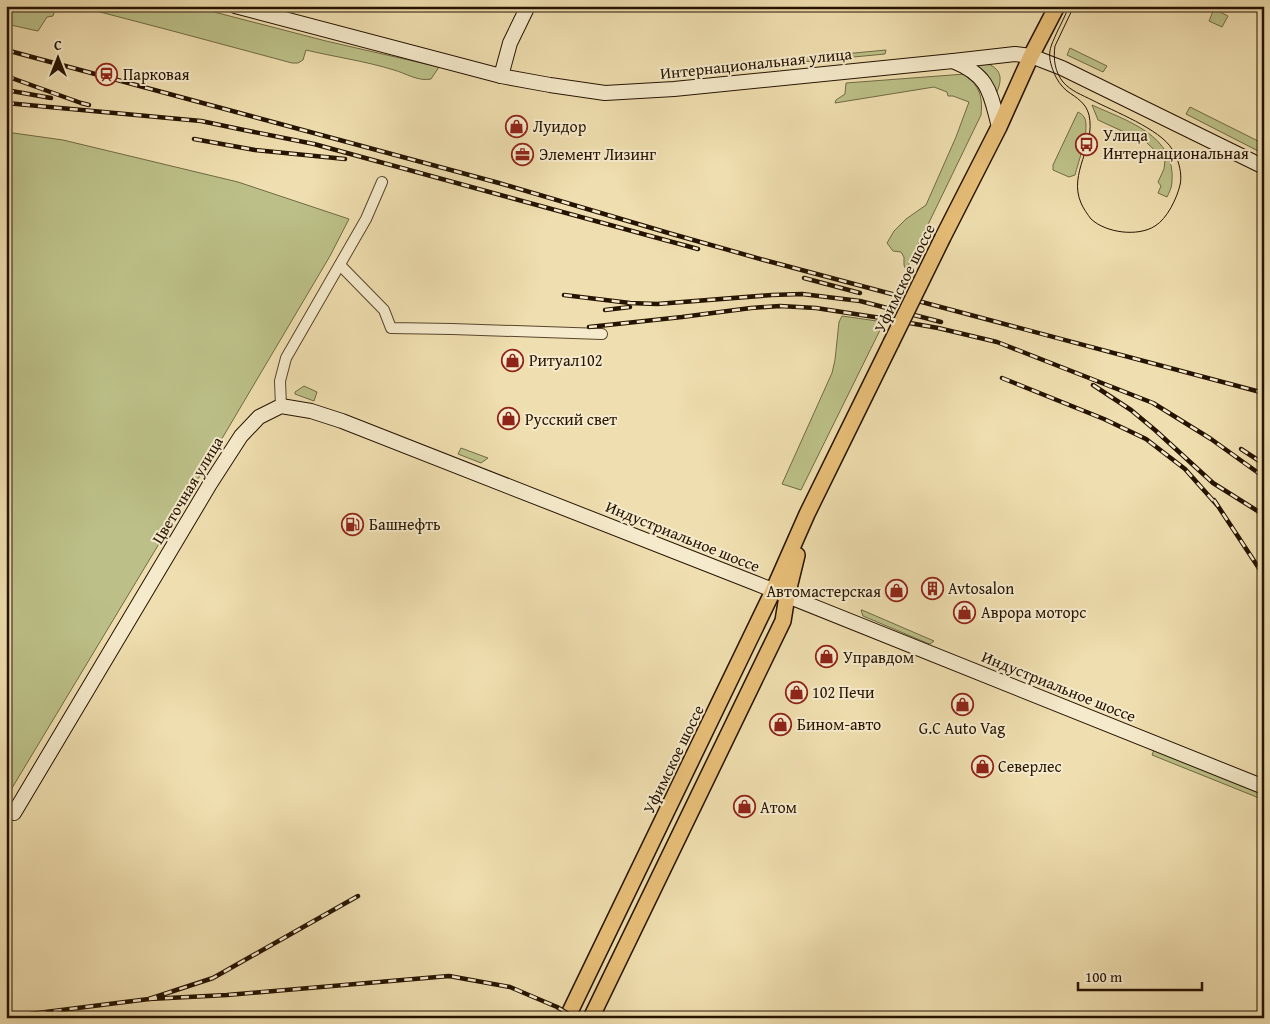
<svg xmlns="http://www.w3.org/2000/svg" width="1270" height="1024" font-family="'Gentium Book Plus',serif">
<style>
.green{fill:#bcc088;stroke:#706a44}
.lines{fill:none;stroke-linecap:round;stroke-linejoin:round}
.street-casing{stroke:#58462c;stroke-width:12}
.secondary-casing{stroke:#251300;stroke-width:16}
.primary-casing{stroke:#251300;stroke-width:18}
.street{stroke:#f5eacb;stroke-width:10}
.secondary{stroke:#f5eacb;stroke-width:14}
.primary{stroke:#e8bf78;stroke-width:15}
.tram{stroke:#251300;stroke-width:1}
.rail-casing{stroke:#251300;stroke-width:4.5}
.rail{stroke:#f5eacb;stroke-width:2.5;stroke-dasharray:8;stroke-linecap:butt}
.primary-bridge-casing{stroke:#251300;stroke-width:18;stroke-linecap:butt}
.primary-bridge{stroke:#e8bf78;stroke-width:15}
.labels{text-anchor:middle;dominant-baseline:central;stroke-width:4;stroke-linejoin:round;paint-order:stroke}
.street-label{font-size:16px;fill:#251300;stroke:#f5eacb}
.poi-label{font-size:16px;fill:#251300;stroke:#f5eacb;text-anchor:start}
</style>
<rect width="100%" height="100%" fill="#efdeaf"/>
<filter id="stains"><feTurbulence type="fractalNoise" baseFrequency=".004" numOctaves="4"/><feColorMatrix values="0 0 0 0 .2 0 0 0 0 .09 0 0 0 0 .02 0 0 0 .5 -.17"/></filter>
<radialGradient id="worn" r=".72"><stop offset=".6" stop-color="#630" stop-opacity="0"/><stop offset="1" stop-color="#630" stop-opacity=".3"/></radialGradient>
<g class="green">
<polygon points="6,6 56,6 53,16 47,17 38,31 6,24"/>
<path d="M77 6H191L326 41 439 67 431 79C419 82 405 73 394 70 365 61 335 57 306 50L303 60 298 63H292L169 30Z"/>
<polygon points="1214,9 1228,16 1222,27 1209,21"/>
<polygon points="1070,48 1107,66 1103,72 1067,55"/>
<polygon points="886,50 885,54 719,70 718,66"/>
<path d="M988 64C1003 70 1002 81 996 94L974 65Z"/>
<path d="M965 74C979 87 983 95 981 115L906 270 904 265V257L901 252 893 251 887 243 894 231 906 219 926 205 956 137 969 102 953 96H948L947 92 934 87 835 103 836 100 845 94 846 83Z"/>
<path d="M1092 105C1127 121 1176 135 1172 182 1172 187 1169 193 1167 197L1158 193 1161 186 1158 182 1164 169 1165 160 1146 142 1098 120Z"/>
<polygon points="1190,107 1264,144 1264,154 1186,114"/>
<path d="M1078 112C1080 113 1083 115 1084 117 1091 127 1078 163 1075 175L1069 177 1053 170V165Z"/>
<polygon points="6,132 63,140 238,182 349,219 330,256 201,474 6,798"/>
<polygon points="842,316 884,322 801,490 782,484 832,373 835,360 839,322"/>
<polygon points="304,386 317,392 314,401 295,394 295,392"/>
<polygon points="461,448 488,458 481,463 458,454"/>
<polygon points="861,610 862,610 934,641 930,644 927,643 863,616"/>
<polygon points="1154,750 1264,794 1264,800 1152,755"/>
</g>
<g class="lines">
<defs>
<g id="street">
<polyline points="340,265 384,310 391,328 452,329 602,334"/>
<polyline points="281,406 280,381 286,358 366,219 382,182"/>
</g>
<g id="secondary">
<polyline points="235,6 501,76 550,85 605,93 674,89 953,61 1015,54 1031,56 1062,68 1264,167"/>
<path d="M953 61C990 76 990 93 999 127"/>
<polyline points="501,76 510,43 528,6"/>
<polyline points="6,810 14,813 210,484 241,436 259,417 281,406 311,411 342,421 755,583 1264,787"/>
</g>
<g id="primary">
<polyline points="943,237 999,127 1031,56 1057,6"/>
<polyline points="567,1018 773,591 807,514 891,343"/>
<polyline points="591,1018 783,621 787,596 797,555"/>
</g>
</defs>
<use href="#street" class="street-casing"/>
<use href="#secondary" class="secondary-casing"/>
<use href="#primary" class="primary-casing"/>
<use href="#street" class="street"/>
<use href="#secondary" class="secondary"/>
<use href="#primary" class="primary"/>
<path class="tram" d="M1069 6C1066 14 1062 22 1058 30 1050 48 1046 53 1054 73 1057 80 1061 86 1067 91 1077 98 1086 103 1089 115 1096 146 1068 173 1081 203 1083 208 1088 215 1091 219 1106 233 1138 237 1155 226 1167 219 1177 198 1180 185 1182 177 1180 166 1177 159 1175 156 1174 152 1172 149 1160 129 1113 111 1092 100 1082 95 1071 91 1063 82 1055 72 1053 59 1055 46L1074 6"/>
<defs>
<g id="rail">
<polyline points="6,50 499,183 672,234 764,260 1264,393"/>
<polyline points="6,76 81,103 89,105"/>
<polyline points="6,90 51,98"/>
<polyline points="6,103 201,121 244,130 314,144 698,249"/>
<polyline points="194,139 255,150 345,159"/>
<polyline points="804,278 860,293"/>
<polyline points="564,295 630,303 657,304 772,295 802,294 860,301 941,322"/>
<polyline points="605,310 630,307"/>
<polyline points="589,327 682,317 751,308 780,306 816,308 881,318 938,328 997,342 1153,403 1211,439 1264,477"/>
<polyline points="1002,378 1104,419 1146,439 1185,469 1217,505"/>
<polyline points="1093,385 1131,410 1155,430 1213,483 1264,515"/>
<polyline points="1241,449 1264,464"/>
<polyline points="1214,500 1264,576"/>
<polyline points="149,999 227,995 449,976 510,987 557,1007 575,1018"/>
<polyline points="6,1017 149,999 213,978 358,896"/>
</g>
</defs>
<use href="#rail" class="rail-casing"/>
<use href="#rail" class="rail"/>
<defs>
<polyline id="primary-bridge" points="891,343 943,237"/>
</defs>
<use href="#primary-bridge" class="primary-bridge-casing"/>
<use href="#primary-bridge" class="primary-bridge"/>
</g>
<defs>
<symbol id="station-ring" viewBox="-11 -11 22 22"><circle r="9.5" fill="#f5eacb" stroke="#8f2418" stroke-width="1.5"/><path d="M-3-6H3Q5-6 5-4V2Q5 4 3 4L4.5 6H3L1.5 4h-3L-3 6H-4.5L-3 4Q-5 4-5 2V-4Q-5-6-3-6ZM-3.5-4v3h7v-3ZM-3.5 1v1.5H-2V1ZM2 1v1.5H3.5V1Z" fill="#8f2418"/></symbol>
<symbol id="shop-ring" viewBox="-11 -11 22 22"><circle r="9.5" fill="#f5eacb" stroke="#8f2418" stroke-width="1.5"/><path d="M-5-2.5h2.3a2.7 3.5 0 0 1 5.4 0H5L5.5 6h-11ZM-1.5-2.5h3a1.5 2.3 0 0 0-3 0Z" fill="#8f2418"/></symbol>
<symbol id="bus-ring" viewBox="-11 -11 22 22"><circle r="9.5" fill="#f5eacb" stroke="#8f2418" stroke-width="1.5"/><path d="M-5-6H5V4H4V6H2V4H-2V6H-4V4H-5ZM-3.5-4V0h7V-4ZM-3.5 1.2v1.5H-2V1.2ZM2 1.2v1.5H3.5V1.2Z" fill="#8f2418"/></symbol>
<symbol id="office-ring" viewBox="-11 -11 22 22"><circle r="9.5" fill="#f5eacb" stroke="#8f2418" stroke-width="1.5"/><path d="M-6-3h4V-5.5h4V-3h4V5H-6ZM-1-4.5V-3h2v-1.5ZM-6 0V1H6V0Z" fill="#8f2418"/></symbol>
<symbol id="fuel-ring" viewBox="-11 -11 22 22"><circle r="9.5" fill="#f5eacb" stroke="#8f2418" stroke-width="1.5"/><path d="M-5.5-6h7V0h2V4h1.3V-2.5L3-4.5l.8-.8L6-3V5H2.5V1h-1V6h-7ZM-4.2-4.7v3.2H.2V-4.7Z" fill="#8f2418"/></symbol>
<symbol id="building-ring" viewBox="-11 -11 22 22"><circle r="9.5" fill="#f5eacb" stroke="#8f2418" stroke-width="1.5"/><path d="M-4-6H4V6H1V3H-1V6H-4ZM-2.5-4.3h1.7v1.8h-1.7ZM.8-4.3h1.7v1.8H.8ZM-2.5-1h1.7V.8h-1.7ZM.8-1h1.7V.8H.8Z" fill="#8f2418"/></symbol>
</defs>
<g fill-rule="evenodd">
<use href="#station-ring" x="94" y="62" width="25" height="25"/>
<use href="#shop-ring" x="504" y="114" width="25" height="25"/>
<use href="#bus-ring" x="1074" y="132" width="25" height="25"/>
<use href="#office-ring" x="510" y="142" width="25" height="25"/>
<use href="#shop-ring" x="500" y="348" width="25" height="25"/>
<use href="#shop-ring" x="496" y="406" width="25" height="25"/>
<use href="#fuel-ring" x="340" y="512" width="25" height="25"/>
<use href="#building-ring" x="920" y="576" width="25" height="25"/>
<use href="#shop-ring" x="884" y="578" width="25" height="25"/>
<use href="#shop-ring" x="952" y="600" width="25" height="25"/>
<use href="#shop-ring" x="814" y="644" width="25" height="25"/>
<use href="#shop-ring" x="784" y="680" width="25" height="25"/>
<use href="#shop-ring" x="950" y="692" width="25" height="25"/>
<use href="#shop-ring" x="768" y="712" width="25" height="25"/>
<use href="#shop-ring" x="970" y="754" width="25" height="25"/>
<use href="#shop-ring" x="732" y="794" width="25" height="25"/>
</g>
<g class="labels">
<g class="street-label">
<text transform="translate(756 63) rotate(-6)">Интернациональная улица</text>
<text transform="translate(904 278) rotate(-64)">Уфимское шоссе</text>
<text transform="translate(187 490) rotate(-59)">Цветочная улица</text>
<text transform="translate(683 536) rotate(22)">Индустриальное шоссе</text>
<text transform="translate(1059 686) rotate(22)">Индустриальное шоссе</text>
<text transform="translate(673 759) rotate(-64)">Уфимское шоссе</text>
</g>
<g class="poi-label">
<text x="123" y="74">Парковая</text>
<text x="533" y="126">Луидор</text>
<text x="1103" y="135">Улица<tspan x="1103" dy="18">Интернациональная</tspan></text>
<text x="539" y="154">Элемент Лизинг</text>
<text x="529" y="360">Ритуал102</text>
<text x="525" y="419">Русский свет</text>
<text x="369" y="524">Башнефть</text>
<text x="948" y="588">Avtosalon</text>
<text x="881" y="591" text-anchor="end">Автомастерская</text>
<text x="981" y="612">Аврора моторс</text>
<text x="843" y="657">Управдом</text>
<text x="812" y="692">102 Печи</text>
<text x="797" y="724">Бином-авто</text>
<text x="962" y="728" text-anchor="middle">G.C Auto Vag</text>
<text x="998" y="766">Северлес</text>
<text x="760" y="807">Атом</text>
</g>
</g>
<rect width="1270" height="1024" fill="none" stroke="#efdeaf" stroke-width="25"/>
<rect x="8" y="8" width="1255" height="1009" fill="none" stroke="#251300" stroke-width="2.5"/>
<rect x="12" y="12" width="1245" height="999" fill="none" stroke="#251300"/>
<g transform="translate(58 58)" stroke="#f5eacb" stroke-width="4" paint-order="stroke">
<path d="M0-4L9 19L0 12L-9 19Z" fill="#251300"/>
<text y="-8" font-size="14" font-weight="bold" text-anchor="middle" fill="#251300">С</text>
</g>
<path d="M1078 982v8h124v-8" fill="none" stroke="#251300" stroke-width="2.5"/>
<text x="1085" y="982" font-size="15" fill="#251300" stroke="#f5eacb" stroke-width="4" paint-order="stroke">100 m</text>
<rect width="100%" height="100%" filter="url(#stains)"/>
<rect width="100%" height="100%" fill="url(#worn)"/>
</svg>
